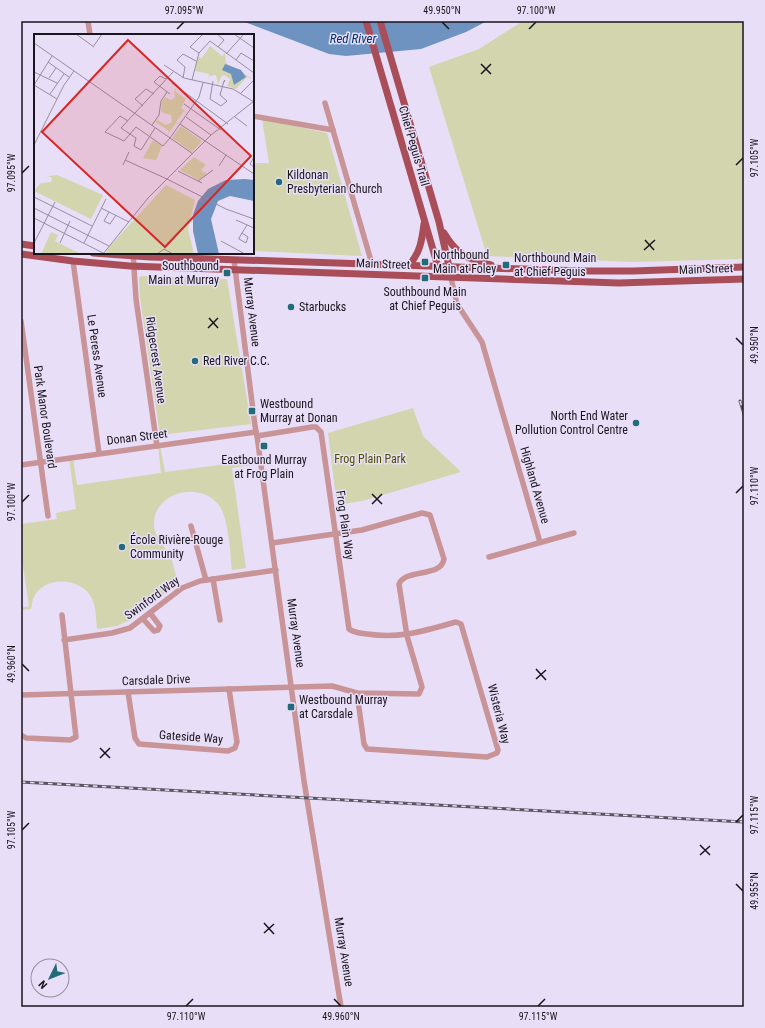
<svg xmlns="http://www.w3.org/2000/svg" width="765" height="1028" font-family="'Roboto Condensed',sans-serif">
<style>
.green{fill:#d2d5ae}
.water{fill:#6f93c1}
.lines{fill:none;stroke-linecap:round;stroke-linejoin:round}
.minor{stroke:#c89498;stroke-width:5.5}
.major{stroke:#a94e59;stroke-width:7}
.rail-casing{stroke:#5a5461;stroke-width:3}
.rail{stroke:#e9def7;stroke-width:1.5;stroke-dasharray:4.5;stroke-linecap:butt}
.ticks{fill:none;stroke:#19151d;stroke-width:1.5}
.poi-dot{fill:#246b79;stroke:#e9def7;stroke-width:1.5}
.labels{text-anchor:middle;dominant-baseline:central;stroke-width:3;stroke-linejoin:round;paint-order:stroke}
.street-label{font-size:12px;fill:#19151d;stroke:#e9def7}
.poi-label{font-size:12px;fill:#19151d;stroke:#e9def7;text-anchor:start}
.park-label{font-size:12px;fill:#4a4c01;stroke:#e9def7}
.water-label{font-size:13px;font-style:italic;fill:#00326a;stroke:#e9def7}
.inset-road{fill:none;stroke:#968ea0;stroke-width:1}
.view{fill:#d62828;fill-opacity:0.15;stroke:#d62828;stroke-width:2}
.inset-edge{fill:none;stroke:#19151d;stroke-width:2}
.neatline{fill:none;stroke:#19151d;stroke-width:1.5}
.ticks-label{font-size:10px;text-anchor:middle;fill:#19151d}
</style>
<rect width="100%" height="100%" fill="#e9def7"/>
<g class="green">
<polygon points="523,21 744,21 744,259 633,262 487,256 429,67 479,49"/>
<polygon points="262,119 327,133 362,256 253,251 253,163 269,163"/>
<polygon points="142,276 227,279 251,424 160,435 140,298 139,277"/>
<polygon points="413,408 423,436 461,472 362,501 337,505 328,433"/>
<path d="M158 445H160L165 472 257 460V464L232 468 246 568 232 570C230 553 229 517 218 504 198 480 151 493 154 527 156 539 165 546 170 556 174 564 175 574 178 583L132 619 117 626 97 629C96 620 96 609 93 601 85 578 45 574 34 597 32 600 32 605 31 609L21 610V608L29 606 21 553V524L57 519 56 513 76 509 69 458H73L77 485 161 473Z"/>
</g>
<polygon class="water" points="242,21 487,21 466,32 421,49 346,56 329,54"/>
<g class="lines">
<g class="minor">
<polyline points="88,21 90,35"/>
<polyline points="325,103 372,264"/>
<polyline points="253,116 333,130"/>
<polyline points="133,253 136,299 157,446"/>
<polyline points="234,260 255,426 257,436 304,781 341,1007"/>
<polyline points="73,261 99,453"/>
<polyline points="451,278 457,304 482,342 540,542"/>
<polyline points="21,321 48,516"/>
<path d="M257 436 312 427H316L321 432 349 629C354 633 361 633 367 634 401 639 423 631 456 622L461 624 498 750 497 753 487 757 367 749 364 744 357 693"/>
<polyline points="21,465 256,432"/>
<polyline points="191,526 206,580"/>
<polyline points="489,557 574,533"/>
<polyline points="213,579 220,620"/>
<polyline points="143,619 154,631 158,630 160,626 150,613"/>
<polyline points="64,640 112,633 130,628 182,588 200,581 276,570"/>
<polyline points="128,692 135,738 139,744 228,751 235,748 237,742 229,689"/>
<path d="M21 695 332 686 357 693 419 694 422 687 407 636 399 584C406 568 441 578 444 559L430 515 422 513 362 530 272 543"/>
<polyline points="21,735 26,738 70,740 76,737 62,615"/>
</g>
<g class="major">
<polyline points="366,21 439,270"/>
<polyline points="380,21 439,222 450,271"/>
<path d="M444 233C457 255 468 259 491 265"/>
<polyline points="21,244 35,246"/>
<polyline points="93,253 150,257 583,271 634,271 744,267"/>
<polyline points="21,254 73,261 130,266 619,283 744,279"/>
<path d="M408 266C420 254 422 240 424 224"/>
</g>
<defs>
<g id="rail">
<polyline points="740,401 744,414"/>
<polyline points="21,782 744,822"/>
</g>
</defs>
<use href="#rail" class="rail-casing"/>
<use href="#rail" class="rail"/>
</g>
<path class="ticks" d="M442 22 449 29M177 29 184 22M529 29 536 22M481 64 491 74M481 74 491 64M736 165 743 158M22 173 29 166M645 240 654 250M644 250 655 240M209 318 218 328M208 328 218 318M736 338 743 345M736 493 743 486M372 494 382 504M22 502 29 495M372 504 382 494M22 664 29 671M536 669 546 680M536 679 546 670M100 748 110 758M100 758 110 748M736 822 743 815M22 830 29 823M700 845 710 855M700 855 710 846M736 884 743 891M264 923 274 934M264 933 274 924M334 999 341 1006M186 1006 193 999M538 1006 545 999"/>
<g class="poi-dot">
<circle cx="279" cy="182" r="4"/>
<rect x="421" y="258" width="8" height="8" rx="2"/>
<rect x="502" y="261" width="8" height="8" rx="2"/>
<rect x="223" y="269" width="8" height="8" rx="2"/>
<rect x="421" y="274" width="8" height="8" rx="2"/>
<circle cx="291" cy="307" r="4"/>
<circle cx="195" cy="361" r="4"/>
<rect x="248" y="407" width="8" height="8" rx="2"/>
<circle cx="636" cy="423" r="4"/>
<rect x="260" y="442" width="8" height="8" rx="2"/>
<circle cx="122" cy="547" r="4"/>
<rect x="287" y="703" width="8" height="8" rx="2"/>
</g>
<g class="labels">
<g class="street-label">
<text transform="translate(414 146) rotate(74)">Chief Peguis Trail</text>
<text transform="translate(383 264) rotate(2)">Main Street</text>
<text transform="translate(706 269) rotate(-2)">Main Street</text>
<text transform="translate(252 312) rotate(83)">Murray Avenue</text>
<text transform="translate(97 356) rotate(82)">Le Peress Avenue</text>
<text transform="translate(156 360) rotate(82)">Ridgecrest Avenue</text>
<text transform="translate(45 417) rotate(82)">Park Manor Boulevard</text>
<text transform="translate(137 437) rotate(-7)">Donan Street</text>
<text transform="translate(535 485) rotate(74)">Highland Avenue</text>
<text transform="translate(345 525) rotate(82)">Frog Plain Way</text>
<text transform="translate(152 598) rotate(-36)">Swinford Way</text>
<text transform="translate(296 633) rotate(82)">Murray Avenue</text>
<text transform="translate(156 680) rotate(-2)">Carsdale Drive</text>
<text transform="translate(499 714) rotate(76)">Wisteria Way</text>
<text transform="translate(191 737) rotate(4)">Gateside Way</text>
<text transform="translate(344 952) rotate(81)">Murray Avenue</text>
</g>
<g class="poi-label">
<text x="287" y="175">Kildonan<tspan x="287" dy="14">Presbyterian Church</tspan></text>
<text x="433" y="255">Northbound<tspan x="433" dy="14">Main at Foley</tspan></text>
<text x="514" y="258">Northbound Main<tspan x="514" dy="14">at Chief Peguis</tspan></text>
<text x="219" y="266" text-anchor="end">Southbound<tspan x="219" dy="14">Main at Murray</tspan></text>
<text x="425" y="292" text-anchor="middle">Southbound Main<tspan x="425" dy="14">at Chief Peguis</tspan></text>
<text x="299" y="307">Starbucks</text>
<text x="203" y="361">Red River C.C.</text>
<text x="260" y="404">Westbound<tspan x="260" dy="14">Murray at Donan</tspan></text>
<text x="628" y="416" text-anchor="end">North End Water<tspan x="628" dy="14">Pollution Control Centre</tspan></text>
<text x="264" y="460" text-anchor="middle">Eastbound Murray<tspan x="264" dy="14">at Frog Plain</tspan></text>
<text x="130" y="540">École Rivière-Rouge<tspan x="130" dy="14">Community</tspan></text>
<text x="299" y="700">Westbound Murray<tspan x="299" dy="14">at Carsdale</tspan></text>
</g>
<g class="park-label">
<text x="370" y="459">Frog Plain Park</text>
</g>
<g class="water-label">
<text x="353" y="38">Red River</text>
</g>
</g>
<g transform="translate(34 34)">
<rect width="220" height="220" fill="#e9def7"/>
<path d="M176 12 188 22 191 19 192 29 219 45 213 43 202 55 193 52 196 45 190 41 187 43 184 51 182 41 175 42 174 48 175 40 161 37 164 23 168 24ZM143 53 141 57 152 65 147 74 154 79 150 77 142 88 146 91 142 89 133 101 135 97 121 88 123 86 132 91 138 88 137 81 127 78 128 68 131 63 137 66 141 63 140 57ZM147 92 168 107 158 118 138 104ZM119 106 128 112 122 126 109 124ZM160 123 172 131 167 136 173 140 164 146 146 136ZM23 141 69 161 57 185 0 157 7 149 17 148 18 144 14 142ZM132 151 161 166 154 195 160 220H72L75 213ZM17 198 24 201 21 207 47 220H7Z" fill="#d2d5ae"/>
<path d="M191 30 207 36 212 43 200 51 197 40 188 36ZM211 145 220 146V167L196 162 184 167 177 185 185 220H164L159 197V181L164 167 174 155 192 146Z" fill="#6f93c1"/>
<path class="inset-road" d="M42 0 60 13M183 0 190 6 184 13M200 0 220 14M0 9 159 120M59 13 68 0M165 19 156 13 169 0M192 20 210 0M202 26 207 19 220 27M14 28 35 43M130 31 150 44 199 55 220 68M0 38 23 49M15 44 22 34M149 44 151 33 143 26 149 20 162 27M132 45 126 42 120 48 136 60M158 46 165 19 176 7 220 39M179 47 176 65 187 72 193 67 186 61 190 47 191 46 190 48M138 49 194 90M0 51 18 22M0 51 23 65M16 60 30 40M206 60 220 46M150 70 187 96M109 72 101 65 112 55 120 60M152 83 177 101M201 83 213 92M94 87 86 82 71 98 90 107 102 93 129 112 136 104M146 90 220 140M118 91 125 81 127 67 133 58M121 94 107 116 100 112 102 104 87 94 139 38M136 104 165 63 169 49M0 111 30 51 40 37M220 123 216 130 220 133M91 126 133 145M89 131 95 118M185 132 192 121M144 137 168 149M133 145 192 175 220 185M164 147 179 136M0 163 58 192M0 174 75 212M67 174 95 188M75 178 70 187 76 190 82 181M0 184 71 220M202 186 220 194M208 199 214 203 212 209 205 205V204L208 199 213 191M187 207 211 220M0 209 21 168M26 209 36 187M50 209 72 165M69 220 114 164 177 101 220 67M123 220 130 215 139 220"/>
<path class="view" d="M94 6 217 122 131 213 8 98Z"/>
<rect width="220" height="220" class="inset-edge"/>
</g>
<rect width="765" height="1028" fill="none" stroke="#e9def7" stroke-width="44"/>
<g transform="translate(50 978) rotate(227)"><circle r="19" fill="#e9def7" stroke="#968ea0"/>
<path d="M0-3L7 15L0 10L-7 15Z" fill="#246b79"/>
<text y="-6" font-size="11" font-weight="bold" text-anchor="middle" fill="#19151d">N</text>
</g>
<rect x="22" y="22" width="721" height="984" class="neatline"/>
<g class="ticks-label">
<text x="184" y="14">97.095°W</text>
<text x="442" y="14">49.950°N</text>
<text x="536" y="14">97.100°W</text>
<text transform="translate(754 158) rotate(-90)" y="4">97.105°W</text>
<text transform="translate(11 173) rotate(-90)" y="4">97.095°W</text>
<text transform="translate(754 345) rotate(-90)" y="4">49.950°N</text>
<text transform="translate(754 486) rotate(-90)" y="4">97.110°W</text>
<text transform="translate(11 502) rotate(-90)" y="4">97.100°W</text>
<text transform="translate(11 664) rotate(-90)" y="4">49.960°N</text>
<text transform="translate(754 815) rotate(-90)" y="4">97.115°W</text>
<text transform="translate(11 830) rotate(-90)" y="4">97.105°W</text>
<text transform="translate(754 891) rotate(-90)" y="4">49.955°N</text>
<text x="186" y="1020">97.110°W</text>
<text x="341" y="1020">49.960°N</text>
<text x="538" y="1020">97.115°W</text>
</g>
</svg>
